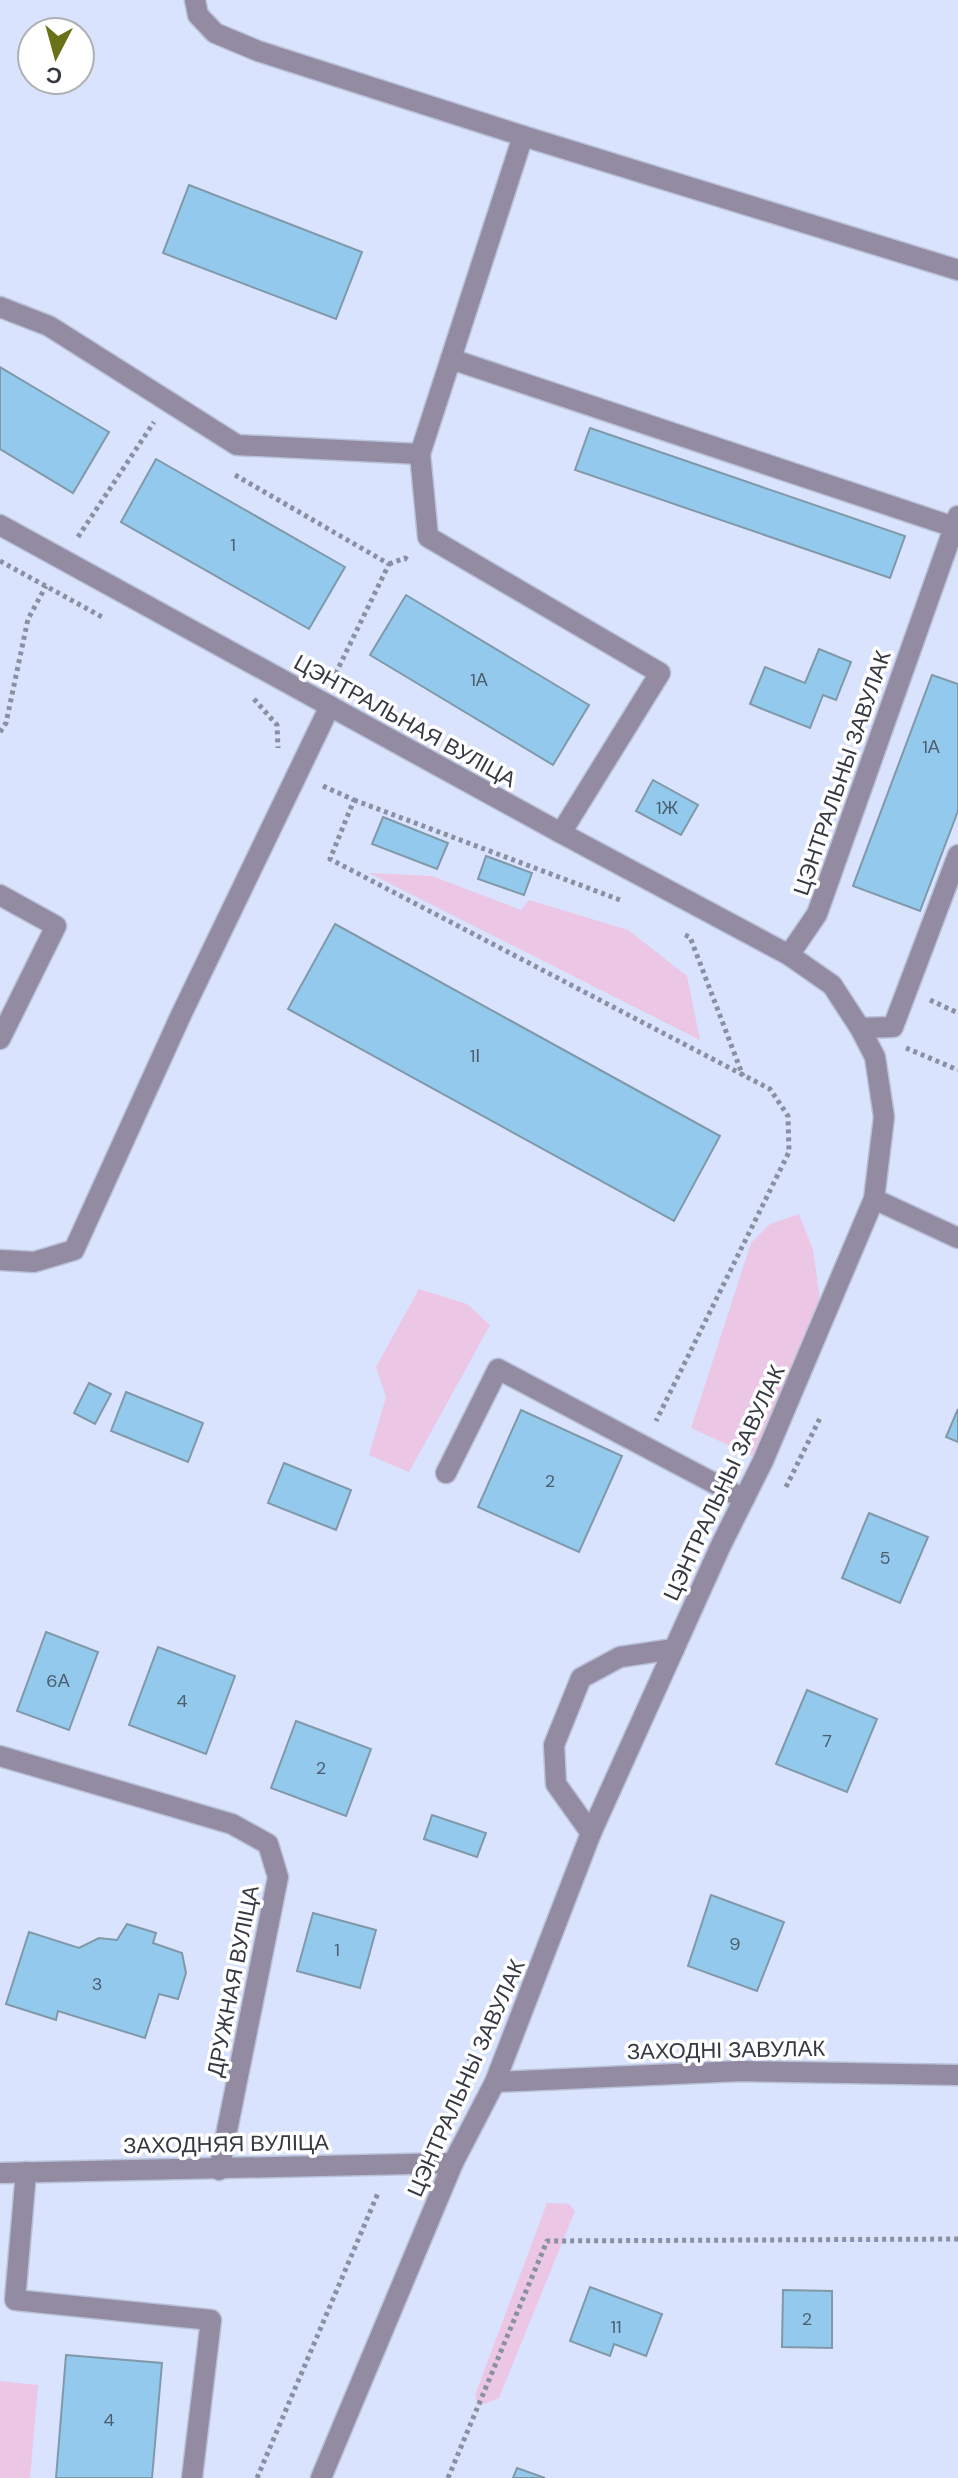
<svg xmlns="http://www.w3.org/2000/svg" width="958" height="2478" font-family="'DM Sans',sans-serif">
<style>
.green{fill:#ebc6e5}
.building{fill:#93c9ec;stroke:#8099a9;stroke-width:2}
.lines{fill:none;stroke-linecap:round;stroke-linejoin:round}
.minor-casing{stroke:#b8c1d8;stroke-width:23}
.path{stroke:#8990a2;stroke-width:5;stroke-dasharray:4 4;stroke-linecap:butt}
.minor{stroke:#928ba2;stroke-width:20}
.labels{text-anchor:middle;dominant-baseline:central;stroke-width:7;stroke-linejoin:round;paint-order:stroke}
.number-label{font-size:18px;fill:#4c5d6d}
.street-label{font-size:22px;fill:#353943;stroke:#fff}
</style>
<rect width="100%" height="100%" fill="#d9e3fd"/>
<g class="green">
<polygon points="369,873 432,876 521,910 529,900 628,930 687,976 700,1040"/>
<polygon points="799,1214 813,1250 823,1322 763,1461 691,1428 751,1243 770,1224"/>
<polygon points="419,1289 467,1304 490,1325 409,1472 369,1455 386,1397 376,1367"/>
<polygon points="547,2203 569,2204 575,2211 499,2398 478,2406 475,2395"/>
<polygon points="0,2381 38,2385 30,2478 0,2478"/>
</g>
<g class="building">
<polygon points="189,185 362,252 336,319 163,253"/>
<polygon points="0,367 109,432 73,493 0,449"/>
<polygon points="590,428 905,536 890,578 575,470"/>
<polygon points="156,459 345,567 309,629 121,522"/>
<polygon points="406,595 589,705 553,765 370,655"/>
<polygon points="819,649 851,662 836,700 823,695 810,728 750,704 765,667 805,683"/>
<polygon points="932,675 958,684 958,811 920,911 853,886"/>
<polygon points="653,780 698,805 681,835 636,811"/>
<polygon points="383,817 448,843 437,869 372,844"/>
<polygon points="486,856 532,873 524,895 478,879"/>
<polygon points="335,924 720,1136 674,1221 288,1009"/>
<polygon points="89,1383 111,1394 95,1424 74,1413"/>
<polygon points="126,1392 203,1423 188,1462 111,1431"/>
<polygon points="958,1409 958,1442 946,1437"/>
<polygon points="521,1410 622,1456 579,1552 478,1507"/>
<polygon points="284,1463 351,1490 336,1530 268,1503"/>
<polygon points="869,1513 928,1537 900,1603 842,1578"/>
<polygon points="46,1632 98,1652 69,1730 17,1711"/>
<polygon points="158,1647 235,1676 206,1754 129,1725"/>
<polygon points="807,1690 877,1719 847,1792 776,1764"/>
<polygon points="296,1721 371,1749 346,1816 271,1788"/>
<polygon points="432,1815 486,1833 477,1857 424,1839"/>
<polygon points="711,1895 784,1922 757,1991 688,1966"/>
<polygon points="313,1913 376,1930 360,1988 297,1971"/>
<polygon points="127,1924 156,1933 153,1943 182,1953 186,1973 178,1999 159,1994 145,2038 58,2011 56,2020 6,2004 29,1932 79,1948 99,1938 117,1940"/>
<polygon points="590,2287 662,2314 646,2356 614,2344 610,2356 570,2341"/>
<polygon points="783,2290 832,2291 832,2348 782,2347"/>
<polygon points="66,2355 162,2363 152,2478 56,2478"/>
<polygon points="517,2468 545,2478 513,2478"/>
</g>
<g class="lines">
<defs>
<g id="minor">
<polyline points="195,0 198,15 215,33 258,51 523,136 958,270"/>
<polyline points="523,136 420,454 428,537 660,673 561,833"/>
<polyline points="0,307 49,326 237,445 420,454"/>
<polyline points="451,359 954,527"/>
<polyline points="0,525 561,833 789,955 832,985 860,1028 875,1057 884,1117 874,1199 763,1461 721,1545 591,1833 495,2082 453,2163 321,2478"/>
<polyline points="0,895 56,926 0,1039"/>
<polyline points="789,955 817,914 958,516"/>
<polyline points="860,1028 893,1027 958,855"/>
<polyline points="874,1199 958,1238"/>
<polyline points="0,1260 34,1262 74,1250 181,1015 330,706"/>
<polyline points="446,1473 498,1369 744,1499"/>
<polyline points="0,1756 232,1824 268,1844 278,1877 219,2170"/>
<polyline points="591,1833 556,1784 554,1745 581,1678 620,1657 674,1649"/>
<polyline points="495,2082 741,2071 958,2075"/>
<polyline points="26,2172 15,2300 211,2320 192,2478"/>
<polyline points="0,2173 453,2163"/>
</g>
</defs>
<use href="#minor" class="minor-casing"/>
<g class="path">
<polyline points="235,475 389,564 333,679"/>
<polyline points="78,537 154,422"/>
<polyline points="0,561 104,618"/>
<polyline points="389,564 405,558 410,561"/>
<polyline points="254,699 277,725 278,748"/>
<polyline points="0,732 6,723 28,619 46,586"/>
<polyline points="323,786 354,800 330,859 770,1089 788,1116 789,1152 656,1421"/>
<polyline points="354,800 620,900"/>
<polyline points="685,935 690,937 743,1076"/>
<polyline points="930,1000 958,1013"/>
<polyline points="906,1048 958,1070"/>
<polyline points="786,1487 820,1418"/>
<polyline points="463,2076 471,2055"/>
<polyline points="257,2478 378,2193"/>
<polyline points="448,2478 547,2241 958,2239"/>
</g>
<use href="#minor" class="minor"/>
</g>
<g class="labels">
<g class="number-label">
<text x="233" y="545">1</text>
<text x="479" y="680">1А</text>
<text x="931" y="747">1А</text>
<text x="667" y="808">1Ж</text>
<text x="475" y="1056">1І</text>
<text x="550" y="1481">2</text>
<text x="885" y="1558">5</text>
<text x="58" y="1681">6А</text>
<text x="182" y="1701">4</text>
<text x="827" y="1741">7</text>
<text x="321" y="1768">2</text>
<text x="735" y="1944">9</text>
<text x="337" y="1950">1</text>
<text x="97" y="1984">3</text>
<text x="807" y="2319">2</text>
<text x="616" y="2327">11</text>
<text x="109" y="2420">4</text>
</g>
<g class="street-label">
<text transform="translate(405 721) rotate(29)">ЦЭНТРАЛЬНАЯ ВУЛІЦА</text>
<text transform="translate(842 773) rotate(-71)">ЦЭНТРАЛЬНЫ ЗАВУЛАК</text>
<text transform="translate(724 1483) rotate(-65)">ЦЭНТРАЛЬНЫ ЗАВУЛАК</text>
<text transform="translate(233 1981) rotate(-79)">ДРУЖНАЯ ВУЛІЦА</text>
<text transform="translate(726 2050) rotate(-1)">ЗАХОДНІ ЗАВУЛАК</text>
<text transform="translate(466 2078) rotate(-66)">ЦЭНТРАЛЬНЫ ЗАВУЛАК</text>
<text transform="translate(226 2144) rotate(-1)">ЗАХОДНЯЯ ВУЛІЦА</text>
</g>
</g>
<g transform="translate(56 56) rotate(186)"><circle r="38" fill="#ffffff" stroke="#aeb0b4" stroke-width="2"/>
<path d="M0-6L14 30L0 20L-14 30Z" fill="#6b7119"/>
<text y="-12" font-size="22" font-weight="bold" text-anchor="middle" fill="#353943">С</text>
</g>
</svg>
